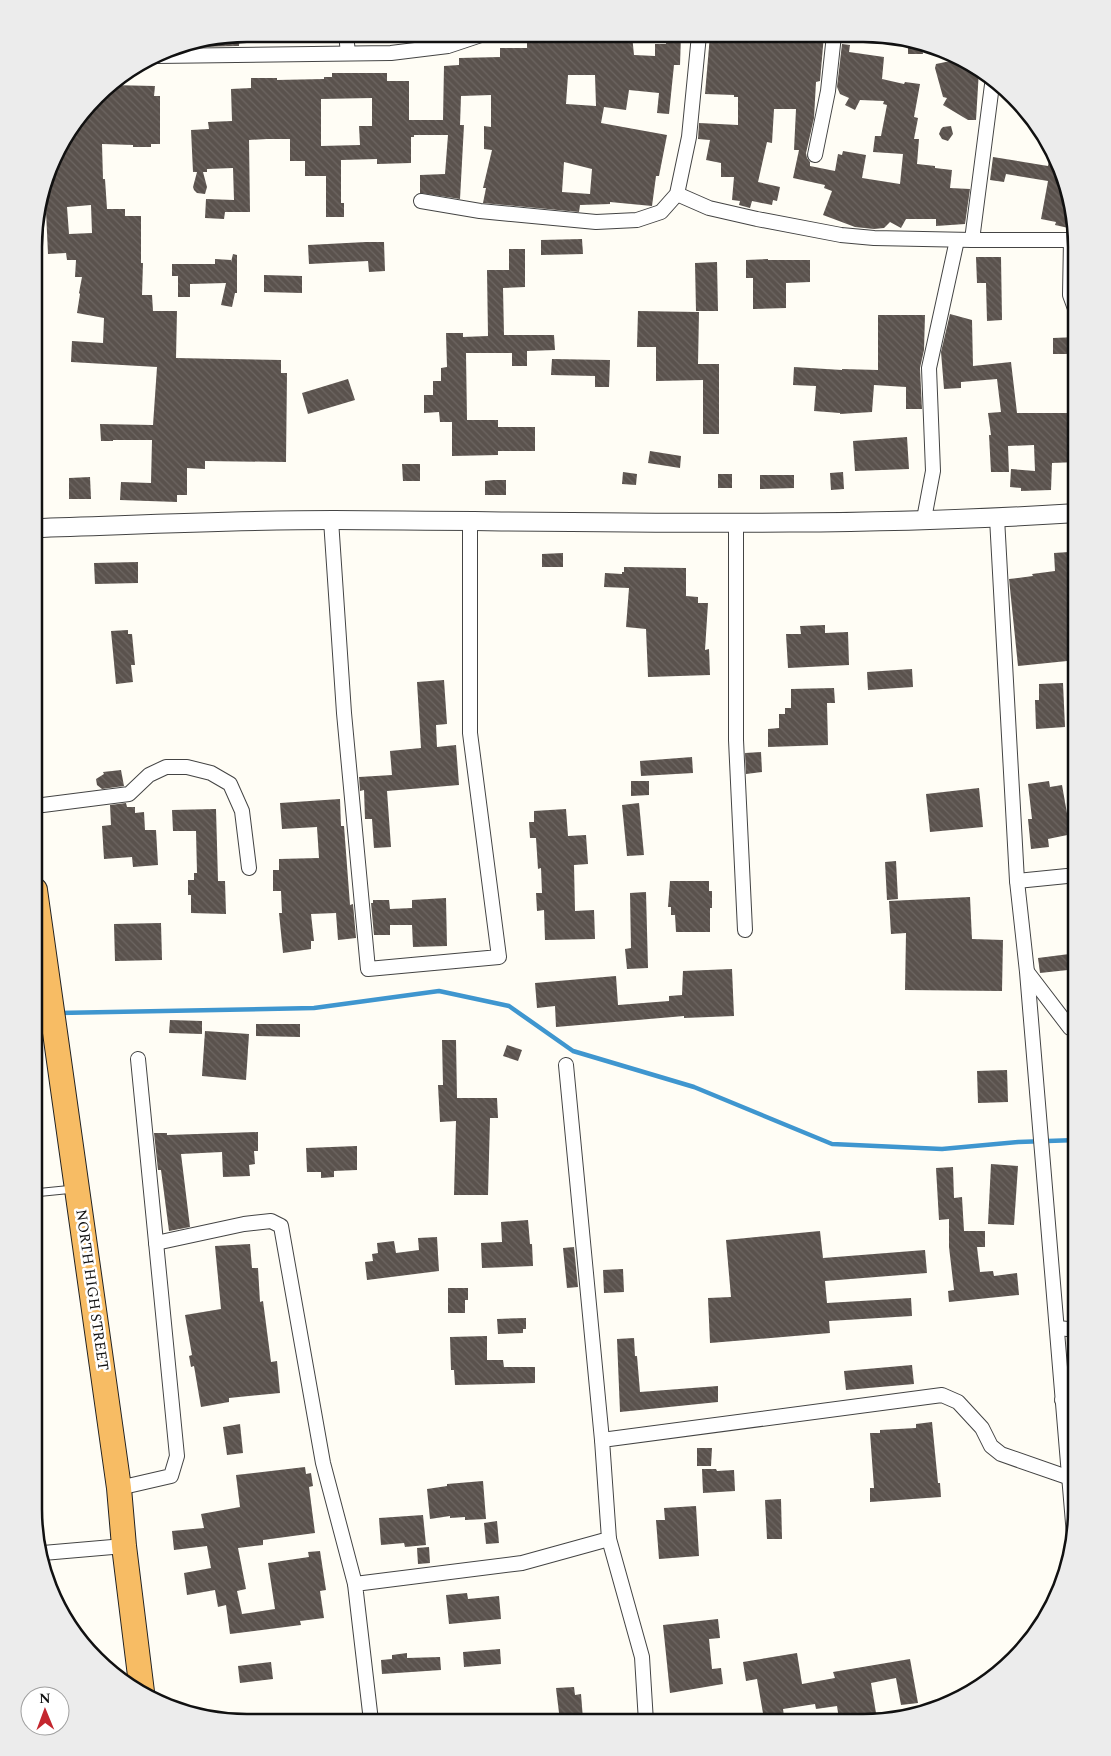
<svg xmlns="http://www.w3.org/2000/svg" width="1111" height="1756" font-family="Spectral,serif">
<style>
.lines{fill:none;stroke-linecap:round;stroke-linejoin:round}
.stream{stroke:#3f96cf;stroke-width:4.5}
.building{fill:url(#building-back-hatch);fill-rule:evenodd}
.service-casing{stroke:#444;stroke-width:9}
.minor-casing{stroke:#444;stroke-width:16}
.tertiary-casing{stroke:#444;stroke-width:20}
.trunk-casing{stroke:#222;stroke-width:26}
.service{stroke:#fff;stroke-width:7}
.minor{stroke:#fff;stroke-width:14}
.tertiary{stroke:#fff;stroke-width:18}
.trunk{stroke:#f7bc64;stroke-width:24}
.labels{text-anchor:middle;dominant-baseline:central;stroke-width:5;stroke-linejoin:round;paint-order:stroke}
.street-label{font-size:15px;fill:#111;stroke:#fff}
.rim{fill:none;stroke:#111;stroke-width:2.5}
</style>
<defs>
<pattern id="building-back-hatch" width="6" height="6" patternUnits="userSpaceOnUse" patternTransform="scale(1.25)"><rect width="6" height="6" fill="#5a524d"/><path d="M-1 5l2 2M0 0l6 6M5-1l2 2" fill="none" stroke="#6d6662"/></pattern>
</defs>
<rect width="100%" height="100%" fill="#fffdf5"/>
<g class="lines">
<g class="stream">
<polyline points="34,1012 46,1013"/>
<polyline points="58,1013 314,1008 439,991 509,1006 573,1051 694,1087 832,1144 942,1149 1018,1142 1077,1140"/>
</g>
</g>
<g class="building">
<polygon points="240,35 239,46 196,47 196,44"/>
<path d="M576 35H632L634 55 655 56V44H666V35H681L680 65H674L669 114 657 113 659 93 629 90 626 110 604 107 601 123 667 135 659 176H656L652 206 610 202V204L580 205 579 212 483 203 486 188H483L492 150 484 149V126L491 127V95L461 96 460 125H464L460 199 420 193V175L445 174 448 135H414V137H411V163L377 164V159L341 160V203H344V217H326V176H305V161H290V139H267L249 140 250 212H225L224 219 205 218 206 199 234 200 233 168 207 169V172H203L207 187 205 194 197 193 194 190 193 187 197 172H193L191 130 209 129 208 122 232 121 231 89 251 88V78H277V80L324 79V77H332V73H387V81H409V120H443L444 66 459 65V58L500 57V48H527V43L536 42 577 40ZM568 75H595L596 106 566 104ZM372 98V126H359L360 145 321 146V99ZM564 162 592 169 590 194 562 192Z"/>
<polygon points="710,35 774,35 787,37 787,35 824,35 820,81 816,82 814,118 806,153 807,158 810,162 810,166 835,171 838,154 842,155 843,151 866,155 862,178 900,184 903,154 873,152 875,136 881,136 887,105 883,104 884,101 860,100 855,110 845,105 849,98 840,94 837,87 842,44 850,45 849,52 884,57 882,79 904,84 905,82 920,84 914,117 918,118 914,139 919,139 917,164 935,166 935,168 952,170 950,188 970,189 965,224 936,226 936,219 906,219 901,228 890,222 884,228 874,229 855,227 823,215 832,191 824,188 825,185 793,178 799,150 794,150 796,109 774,109 772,143 767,142 758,182 780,187 777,201 773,200 772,205 752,201 750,208 739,205 740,201 732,200 734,177 721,177 721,163 706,160 710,140 698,139 699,123 738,125 738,97 734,97 734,95 705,94"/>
<polygon points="917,42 922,44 923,54 908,54 908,43"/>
<polygon points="960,59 979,70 976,120 968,120 943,105 947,98 943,97 935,68 936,64"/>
<path d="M110 85 155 86 154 96H160V144H151V147H133V145L102 144 103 179H105L107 209H125V216H141V263H143L142 295H152L153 311H177L176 358 281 360V373H287L286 462 205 461V469L187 468V495H177V502L120 500 121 482 151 483 152 440H113V441H101L100 424 153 425 157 367 71 362 72 341 103 343 104 318 77 313 80 294 79 293 82 277H75L76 260H67L66 253 48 254 45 190 56 153 106 87ZM91 205 92 233 69 234 67 207Z"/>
<polygon points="951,126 953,134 948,141 942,139 939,134 941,129 943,127"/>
<polygon points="1051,149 1060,163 1056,182 1064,183 1066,190 1063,207 1069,208 1073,229 1055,225 1056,222 1041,219 1048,181 1006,174 1004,182 990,180 993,157 1048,166"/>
<polygon points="582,239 583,254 541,255 541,240"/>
<polygon points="366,242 384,242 385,271 369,272 368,261 309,264 308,245"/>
<polygon points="509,249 525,249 525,287 503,288 504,335 554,335 555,350 527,351 527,366 512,366 512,353 466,353 467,420 498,420 498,427 535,427 535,451 498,451 498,455 452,456 452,422 440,422 439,412 424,413 424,395 433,395 433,381 441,381 441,368 447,367 446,333 463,333 463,337 488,336 487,270 509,270"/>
<polygon points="233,254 237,255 237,293 235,293 232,307 221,305 226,283 190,284 190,297 178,297 178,276 172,276 172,264 215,264 215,259 231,260 231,262"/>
<polygon points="976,257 1001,257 1002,320 987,321 986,283 977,283"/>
<polygon points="768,259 768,260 810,260 810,282 786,283 786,308 753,309 753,278 746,278 746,260"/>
<polygon points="717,262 718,311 696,311 695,263"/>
<polygon points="264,275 302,276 302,293 264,292"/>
<polygon points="638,311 699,312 698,364 719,364 719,434 703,434 703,380 656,381 656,347 637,347"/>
<polygon points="950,314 972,320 973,366 1011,362 1017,413 1074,413 1075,420 1077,420 1077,462 1052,463 1051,490 1021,491 1021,488 1010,487 1011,469 1035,471 1034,445 1008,446 1009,472 991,472 989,435 991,435 988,413 1001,412 997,379 961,382 961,388 944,389 941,352"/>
<polygon points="878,315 925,315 924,350 920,368 922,409 906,409 906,387 874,385 872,412 840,414 840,413 814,411 816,386 793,385 794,367 842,370 842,369 878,370"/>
<polygon points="1077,337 1077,354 1053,354 1053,338"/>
<polygon points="552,359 610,360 609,387 595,387 595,376 551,375"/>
<polygon points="348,379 355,400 308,414 302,393"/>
<polygon points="907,437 909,469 855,471 853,441"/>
<polygon points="650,451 681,456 680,468 648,463"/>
<polygon points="402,464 420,464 420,481 403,481"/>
<polygon points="623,472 637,474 636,485 622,484"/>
<polygon points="843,472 844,489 831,490 830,473"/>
<rect x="718" y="474" width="14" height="14"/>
<polygon points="760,475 794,475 794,488 760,489"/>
<polygon points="90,477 91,499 69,499 69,478"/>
<polygon points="494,480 506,480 506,495 485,495 485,481"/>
<polygon points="1069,552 1070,572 1077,571 1077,660 1018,666 1009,579 1033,576 1032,574 1055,571 1054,553"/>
<polygon points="563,553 563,567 542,567 542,554"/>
<polygon points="138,562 138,583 95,584 94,563"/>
<polygon points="624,567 686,568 686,596 698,597 698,603 708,603 705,650 709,649 710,675 648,677 646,629 626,627 629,588 604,587 605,573 622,574 622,572 624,572"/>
<polygon points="825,625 825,633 848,632 849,665 788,668 786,634 801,634 800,626"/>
<polygon points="128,630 128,634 132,634 135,665 131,665 133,682 116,684 111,631"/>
<polygon points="912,669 913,687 868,690 867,672"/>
<polygon points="444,680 447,724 436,725 437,747 456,745 459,785 387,791 391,847 374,848 372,819 365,819 364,790 360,791 359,777 392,775 390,751 421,748 417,682"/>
<polygon points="1063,683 1065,727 1036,729 1035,700 1039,700 1039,684"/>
<polygon points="834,688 835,703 827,703 828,745 768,747 768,729 779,728 779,714 785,714 785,708 791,708 791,689"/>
<polygon points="761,752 762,772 746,774 745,753"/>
<polygon points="692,757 693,773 641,776 640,761"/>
<polygon points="121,770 124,786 102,789 97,785 96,779 104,774 103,772"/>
<polygon points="631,781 649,781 649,795 631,796"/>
<polygon points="1049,781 1050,787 1062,785 1068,819 1077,817 1077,833 1048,839 1049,847 1031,849 1028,819 1032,819 1028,784"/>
<polygon points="979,788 983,827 930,832 926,794"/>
<polygon points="340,799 341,826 344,826 350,905 353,904 356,938 338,940 336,913 311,914 314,941 311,941 311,949 283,953 279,913 282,913 281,891 273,891 273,870 279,870 279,859 319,858 317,827 282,829 280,803"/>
<polygon points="126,803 127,807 135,807 135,813 144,812 145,830 156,830 158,865 133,867 132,857 104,859 102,826 111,825 110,805"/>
<polygon points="639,803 644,855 627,856 622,805"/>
<polygon points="216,809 218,881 225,881 226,914 191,913 191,895 188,895 188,880 194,880 194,873 197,873 196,831 173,831 172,810"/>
<polygon points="566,809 568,836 586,835 588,864 574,865 575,911 594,910 595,939 545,940 544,910 537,911 536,893 542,893 541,868 538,869 536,838 530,838 529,822 534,822 534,811"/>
<polygon points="896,861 898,899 887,900 885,862"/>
<polygon points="670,881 709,881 709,891 712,891 712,908 710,908 710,932 676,932 675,915 671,915 671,907 668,907"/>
<polygon points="646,892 648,968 627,969 625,949 631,948 630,893"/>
<polygon points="970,897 972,939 1003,940 1002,991 905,990 906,933 891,934 889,901"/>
<polygon points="446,898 447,946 413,947 412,925 390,925 390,935 374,935 371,903 373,903 373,900 389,900 390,909 412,908 412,900"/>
<polygon points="161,923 162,960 115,961 114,924"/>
<polygon points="1077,953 1077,969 1040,973 1038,958"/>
<polygon points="732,969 734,1016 684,1018 684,1016 556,1027 555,1006 537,1008 535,983 616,976 618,1005 669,1001 669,996 682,995 683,971"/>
<polygon points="170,1020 202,1021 202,1034 169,1033"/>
<polygon points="256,1024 300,1024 300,1037 256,1036"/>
<polygon points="205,1031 249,1034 246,1080 202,1076"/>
<polygon points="442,1040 456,1040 457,1098 497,1098 498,1118 490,1118 488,1195 454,1195 456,1121 440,1122 438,1085 443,1085"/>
<polygon points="507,1045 522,1050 518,1061 503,1056"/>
<polygon points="1007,1070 1008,1102 978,1103 977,1071"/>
<polygon points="258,1132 258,1151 254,1151 255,1164 249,1165 250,1176 223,1177 222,1152 181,1154 190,1227 169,1231 161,1170 158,1170 154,1133 167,1133 167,1135"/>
<polygon points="357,1146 357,1170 334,1171 334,1177 321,1178 321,1172 307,1172 306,1148"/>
<polygon points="991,1164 1018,1166 1014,1225 988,1224"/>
<polygon points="953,1167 954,1198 962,1197 964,1231 985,1231 985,1247 977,1247 980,1272 993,1271 994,1276 1017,1273 1019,1295 949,1302 948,1291 954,1290 949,1247 949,1219 939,1220 936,1168"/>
<polygon points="528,1220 530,1244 532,1244 533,1266 482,1268 481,1243 502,1242 501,1222"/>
<polygon points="820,1231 823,1258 925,1250 927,1273 825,1281 827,1303 911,1298 912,1316 829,1321 830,1333 710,1343 708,1298 731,1297 726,1240"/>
<polygon points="437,1237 439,1271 367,1280 365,1262 373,1261 372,1254 378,1253 377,1243 394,1241 396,1253 419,1250 418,1238"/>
<polygon points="250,1244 252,1268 258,1268 260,1302 263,1301 271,1362 277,1361 280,1393 229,1398 229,1402 201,1407 194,1366 191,1367 189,1356 192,1355 185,1315 221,1309 215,1246"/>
<polygon points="574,1247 578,1287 567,1288 563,1248"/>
<polygon points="623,1269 624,1292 604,1293 603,1270"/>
<polygon points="448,1288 468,1288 468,1300 465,1300 465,1313 448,1313"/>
<polygon points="526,1318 526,1329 523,1329 523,1333 498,1334 497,1319"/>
<polygon points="487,1336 487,1360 503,1360 504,1367 535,1367 535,1383 455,1385 454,1370 451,1370 450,1337"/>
<polygon points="634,1338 635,1356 637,1356 640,1392 718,1386 718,1402 620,1412 617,1339"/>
<polygon points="912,1365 914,1384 846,1390 844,1371"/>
<polygon points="932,1422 938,1483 940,1483 941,1497 870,1502 870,1488 874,1488 870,1433 880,1433 880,1430 916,1428 916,1424"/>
<polygon points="240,1424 243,1453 227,1455 223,1427"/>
<polygon points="697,1448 712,1448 711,1466 697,1466"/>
<polygon points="305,1467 306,1474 311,1473 313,1486 309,1487 315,1533 263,1540 263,1545 238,1548 246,1589 237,1591 242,1614 275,1609 268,1563 309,1557 308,1552 320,1551 326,1590 320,1591 324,1618 300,1621 301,1625 230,1634 226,1605 218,1607 215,1590 187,1595 184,1573 211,1568 207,1546 174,1550 172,1531 204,1528 201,1514 240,1507 236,1475"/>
<polygon points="702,1469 716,1469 717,1471 734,1470 735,1491 703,1493"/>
<polygon points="483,1481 486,1519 465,1520 465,1517 450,1518 450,1516 430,1519 427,1489 447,1486 447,1484"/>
<polygon points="781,1499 782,1539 767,1539 765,1500"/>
<polygon points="696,1506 699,1556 659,1559 656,1520 665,1520 664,1508"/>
<polygon points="423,1515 426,1545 405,1547 404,1543 381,1545 379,1518"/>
<polygon points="497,1521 499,1543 486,1544 484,1523"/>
<polygon points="429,1547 430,1563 418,1564 417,1548"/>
<polygon points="467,1593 468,1599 499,1596 501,1619 449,1624 446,1595"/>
<polygon points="718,1619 720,1638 709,1639 712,1669 721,1668 723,1684 670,1693 663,1625"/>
<polygon points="500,1649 501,1664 464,1667 463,1652"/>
<polygon points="407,1653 407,1658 440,1657 441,1670 382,1674 381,1660 392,1659 392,1655"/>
<polygon points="797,1653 802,1684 835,1678 833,1672 910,1659 918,1703 901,1705 896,1678 871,1683 876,1713 839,1719 837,1706 816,1709 815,1704 783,1709 784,1716 764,1719 757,1679 746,1681 743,1662"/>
<polygon points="271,1662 273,1679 240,1683 238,1666"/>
<polygon points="574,1687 575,1695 581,1694 583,1719 560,1721 556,1688"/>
</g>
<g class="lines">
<defs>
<polyline id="service" points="34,1193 74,1189"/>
<g id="minor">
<polyline points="346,34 348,53"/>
<polyline points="157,56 391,53 448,46 484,34"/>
<polyline points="815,155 828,91 834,35"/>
<polyline points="677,194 709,208 757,219 841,235 874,238 972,240 1071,240 1070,295 1077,314"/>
<polyline points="421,201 480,211 596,222 637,220 661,212 677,194 689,137 699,35"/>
<polyline points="972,240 993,77"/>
<polyline points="997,518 1017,881 1027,972 1074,1535"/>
<polyline points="924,519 933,471 929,368 957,240"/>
<polyline points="331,520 344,713 368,969 499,957 470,733 470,522"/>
<polyline points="736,522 736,740 745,930"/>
<polyline points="35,806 129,794 149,775 166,767 187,767 211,773 230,784 242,811 249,868"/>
<polyline points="1017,881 1077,875"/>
<polyline points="1028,973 1070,1028 1077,1030"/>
<polyline points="566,1065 602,1440"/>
<polyline points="156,1243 244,1224 271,1221 281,1226 323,1463 355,1584"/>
<polyline points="1058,1328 1077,1330"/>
<polyline points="1062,1400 1077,1403"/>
<polyline points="119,1488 171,1476 177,1456 138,1059"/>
<polyline points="609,1539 642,1657 646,1722"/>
<polyline points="43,1553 124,1546"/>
<polyline points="371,1721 355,1584 522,1563 609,1539 602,1440 942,1395 958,1402 982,1428 991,1446 1001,1454 1070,1478"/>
</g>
<path id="tertiary" d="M35 528C134 525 234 520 334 520 581 521 830 529 1077 513"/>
<polyline id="trunk" points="35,890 119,1488 124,1546 142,1692"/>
</defs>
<use href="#service" class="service-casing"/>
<use href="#minor" class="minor-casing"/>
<use href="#tertiary" class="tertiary-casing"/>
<use href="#trunk" class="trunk-casing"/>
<use href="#service" class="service"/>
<use href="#minor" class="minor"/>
<use href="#tertiary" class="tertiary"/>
<use href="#trunk" class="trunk"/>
</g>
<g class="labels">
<g class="street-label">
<text transform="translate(92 1290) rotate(82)">NORTH HIGH STREET</text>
</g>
</g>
<path d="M0 0H1111V1756H0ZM247 42H863A205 205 0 0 1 1068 247V1509A205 205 0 0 1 863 1714H247A205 205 0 0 1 42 1509V247A205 205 0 0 1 247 42Z" fill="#ececec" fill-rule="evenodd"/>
<path class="rim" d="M247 42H863A205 205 0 0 1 1068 247V1509A205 205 0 0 1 863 1714H247A205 205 0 0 1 42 1509V247A205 205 0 0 1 247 42Z"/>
<g transform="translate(45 1711) rotate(359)"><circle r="24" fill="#ffffff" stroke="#a0a0a0"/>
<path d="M0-4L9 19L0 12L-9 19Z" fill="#c4262e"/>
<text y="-8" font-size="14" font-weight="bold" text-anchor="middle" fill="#111111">N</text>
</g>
</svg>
